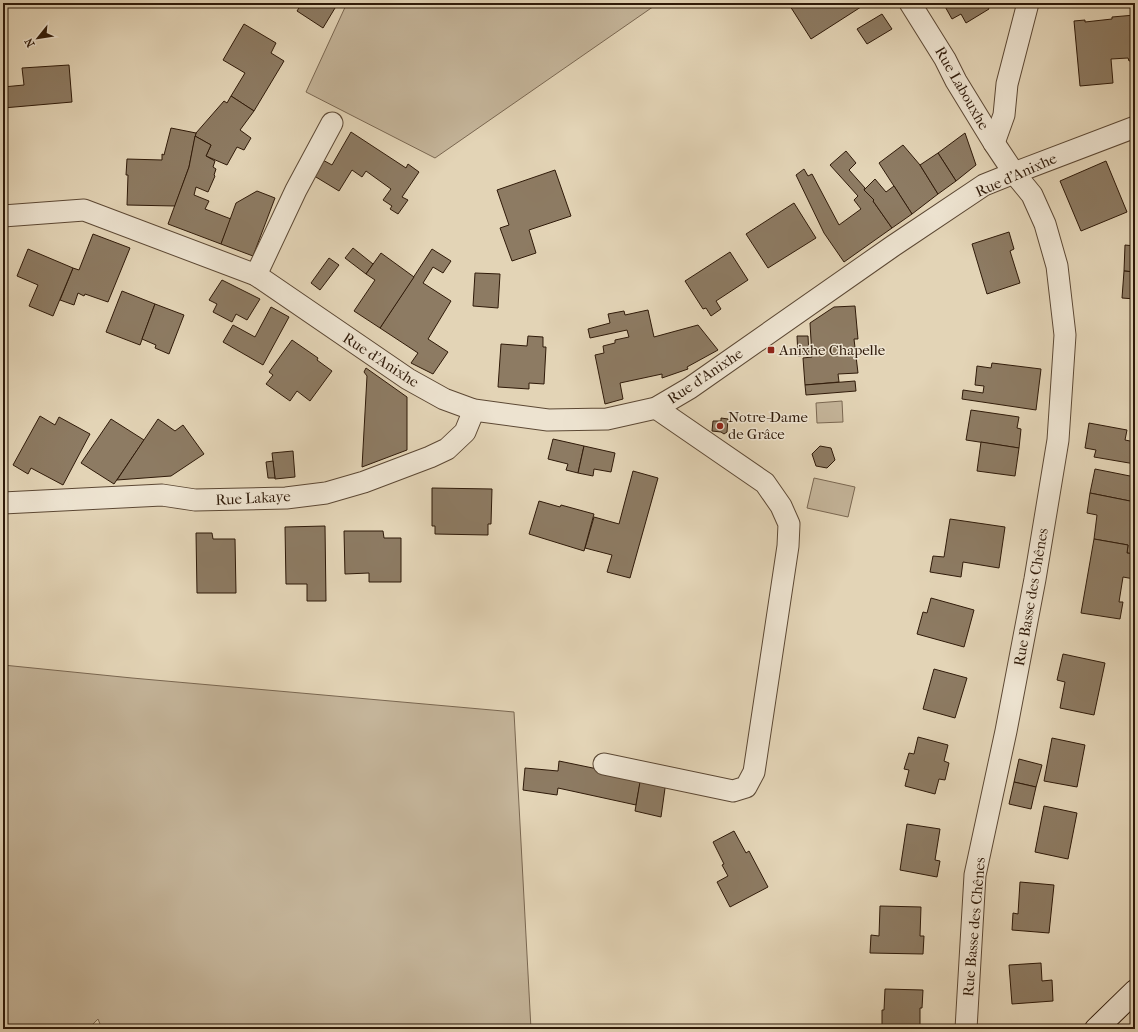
<svg xmlns="http://www.w3.org/2000/svg" width="1138" height="1032" font-family="'IM FELL French Canon',serif">
<style>
.green{fill:#c4b499;stroke:#7a6751}
.building{fill:#8d7b63;stroke:#2f1a09}
.lines{fill:none;stroke-linecap:round;stroke-linejoin:round}
.street-casing{stroke:#5c4834;stroke-width:23}
.secondary-casing{stroke:#2f1a09;stroke-width:24}
.street{stroke:#ede3d0;stroke-width:21}
.secondary{stroke:#ede3d0;stroke-width:22}
.poi-dot{fill:#8f2418;stroke:#ede3d0;stroke-width:1.5}
.labels{text-anchor:middle;dominant-baseline:central;stroke-width:3;stroke-linejoin:round;paint-order:stroke}
.street-label{font-size:15px;fill:#2f1a09;stroke:#ede3d0}
.poi-label{font-size:15px;fill:#2f1a09;stroke:#ede3d0;text-anchor:start}
</style>
<rect width="100%" height="100%" fill="#e3d4b6"/>
<filter id="stains"><feTurbulence type="fractalNoise" baseFrequency=".005" numOctaves="4"/><feColorMatrix values="0 0 0 0 .2 0 0 0 0 .09 0 0 0 0 .02 0 0 0 .5 -.17"/></filter>
<radialGradient id="worn" r=".72"><stop offset=".6" stop-color="#630" stop-opacity="0"/><stop offset="1" stop-color="#630" stop-opacity=".3"/></radialGradient>
<g class="green">
<polygon points="347,3 657,3 657,4 435,158 306,92"/>
<polygon points="842,401 843,422 817,423 816,403"/>
<polygon points="814,478 855,487 848,517 807,508"/>
<polygon points="3,665 132,678 514,712 531,1029 102,1029 98,1019 88,1029 3,1029"/>
</g>
<g class="building">
<polygon points="302,3 338,3 323,28 297,11"/>
<polygon points="795,3 862,3 864,5 811,39 790,6"/>
<polygon points="943,3 986,3 989,9 966,23 961,14 952,19"/>
<polygon points="882,14 892,29 867,44 857,29"/>
<polygon points="1135,15 1135,60 1129,61 1128,58 1111,59 1113,83 1080,86 1074,21 1085,20 1085,22 1112,19 1112,17"/>
<polygon points="244,24 276,43 271,53 284,61 254,111 231,96 245,73 223,60"/>
<polygon points="69,65 72,102 3,108 3,87 24,85 22,68"/>
<polygon points="231,96 254,111 240,130 251,138 244,150 237,147 227,165 206,156 211,145 195,136 196,133 224,101 227,103"/>
<polygon points="171,128 196,133 189,167 175,206 127,205 128,175 126,175 127,159 162,160 162,154 164,155"/>
<polygon points="351,132 406,168 408,164 419,172 402,197 408,200 398,214 390,209 392,206 383,200 391,189 366,171 362,177 352,170 339,191 311,174 319,158 332,165"/>
<polygon points="965,133 976,165 956,181 938,153"/>
<polygon points="195,136 211,145 206,156 215,161 213,167 216,169 214,175 215,176 208,192 196,187 194,195 209,201 205,209 231,219 221,244 168,224 189,167"/>
<polygon points="903,145 920,165 938,194 912,214 879,163"/>
<polygon points="846,151 856,163 849,170 865,188 864,190 874,200 873,201 892,228 844,262 824,233 796,175 804,169 808,176 812,174 839,225 861,209 854,200 858,196 830,165"/>
<polygon points="938,153 956,181 938,194 920,165"/>
<polygon points="1106,161 1127,212 1081,231 1060,181"/>
<polygon points="555,170 571,216 529,230 536,253 512,261 500,228 509,225 497,190"/>
<polygon points="875,179 886,192 894,186 912,214 892,228 873,201 874,200 864,190"/>
<polygon points="257,191 275,198 253,256 221,244 236,203"/>
<polygon points="794,203 816,238 768,268 746,234"/>
<polygon points="1009,232 1014,249 1010,251 1020,283 987,294 972,244"/>
<polygon points="93,234 130,248 108,302 85,294 84,296 78,293 74,305 60,300 73,268 79,270"/>
<polygon points="1125,245 1135,246 1135,272 1124,271"/>
<polygon points="353,248 373,264 366,274 345,258"/>
<polygon points="28,249 73,268 53,316 29,306 38,285 17,276"/>
<polygon points="432,249 451,261 443,273 433,267 423,283 451,301 428,339 448,352 433,374 411,363 418,353 380,328"/>
<polygon points="730,252 748,280 716,301 721,309 711,316 706,308 703,309 685,281"/>
<polygon points="381,253 414,277 380,328 354,311 375,280 366,274"/>
<polygon points="329,258 339,265 320,290 311,283"/>
<polygon points="1124,271 1135,272 1135,299 1122,298"/>
<polygon points="475,273 500,274 498,308 473,306"/>
<polygon points="222,280 260,299 247,320 236,314 232,322 213,312 217,304 209,300"/>
<polygon points="122,291 155,304 140,345 106,332"/>
<polygon points="155,304 184,315 169,354 155,348 156,345 142,339"/>
<polygon points="855,306 858,339 854,339 858,373 838,374 839,382 805,385 803,358 812,357 810,323 834,307"/>
<polygon points="271,307 289,317 263,365 223,342 233,325 255,337"/>
<polygon points="648,310 654,337 698,325 718,350 687,367 688,369 662,378 662,374 620,383 623,399 605,404 595,355 604,353 603,346 615,343 615,340 629,337 627,330 590,338 588,329 610,323 608,314 624,311 625,315"/>
<polygon points="528,336 543,337 543,347 546,347 544,384 529,383 529,389 498,387 501,344 527,346"/>
<polygon points="797,336 808,336 809,355 798,356"/>
<polygon points="292,340 318,358 317,360 332,371 310,401 297,391 290,401 266,384 273,375 269,372"/>
<polygon points="992,363 1041,369 1036,410 962,399 963,390 983,393 984,386 975,385 977,366 991,368"/>
<polygon points="366,368 407,397 407,450 362,467 367,376 364,372"/>
<polygon points="855,381 856,391 806,395 805,385"/>
<polygon points="971,410 1019,417 1017,428 1021,429 1019,448 966,440"/>
<polygon points="40,416 55,425 59,417 90,434 63,485 31,468 28,474 13,465"/>
<polygon points="721,418 728,419 727,432 724,434 721,432 712,431 713,421 721,421"/>
<polygon points="111,419 144,440 114,484 81,463"/>
<polygon points="158,419 175,431 183,425 204,454 171,476 117,480"/>
<polygon points="1089,423 1127,430 1125,440 1135,442 1135,464 1094,457 1096,450 1085,448"/>
<polygon points="553,439 584,446 578,473 566,470 568,464 548,459"/>
<polygon points="981,442 1019,448 1015,476 977,471"/>
<polygon points="584,446 615,453 611,472 594,469 593,476 578,473"/>
<polygon points="820,446 831,448 835,460 827,468 816,466 812,454"/>
<polygon points="293,451 295,477 275,479 272,453"/>
<polygon points="273,461 275,478 268,478 266,462"/>
<polygon points="1095,469 1135,477 1135,502 1090,493"/>
<polygon points="633,471 658,478 630,578 607,572 612,555 585,548 594,517 619,524"/>
<polygon points="432,488 492,489 491,524 488,524 488,535 435,534 435,526 432,526"/>
<polygon points="1090,493 1135,502 1135,554 1127,553 1128,545 1094,539 1097,515 1087,513"/>
<polygon points="539,501 560,507 561,505 594,514 584,551 529,534"/>
<polygon points="950,519 1005,527 999,568 963,562 961,577 930,572 933,556 944,557"/>
<polygon points="325,526 326,601 307,601 307,584 286,584 285,527"/>
<polygon points="344,531 383,531 384,538 401,538 401,582 369,582 369,573 345,574"/>
<polygon points="196,533 212,533 213,539 235,539 236,593 197,593"/>
<polygon points="1094,539 1128,545 1127,553 1135,554 1134,579 1123,577 1119,602 1123,602 1120,619 1081,613"/>
<polygon points="931,598 974,610 964,647 917,634 923,612 927,613"/>
<polygon points="1063,654 1105,663 1094,715 1060,708 1065,682 1057,680"/>
<polygon points="934,669 967,678 955,718 923,709"/>
<polygon points="918,737 948,745 944,761 949,763 945,780 939,779 935,794 905,786 909,770 904,769 909,753 914,754"/>
<polygon points="1052,738 1085,745 1077,787 1044,781"/>
<polygon points="1019,759 1042,765 1036,787 1014,782"/>
<polygon points="559,761 641,778 636,805 558,788 557,795 523,790 525,768 558,771"/>
<polygon points="641,776 666,781 661,817 635,811"/>
<polygon points="1014,782 1036,787 1031,809 1009,804"/>
<polygon points="1044,806 1077,813 1068,859 1035,852"/>
<polygon points="907,824 940,829 935,860 940,861 937,877 900,870"/>
<polygon points="734,831 746,853 749,851 768,887 730,907 717,882 728,876 722,865 724,864 713,842"/>
<polygon points="1020,882 1054,885 1049,933 1012,930 1013,913 1018,914"/>
<polygon points="880,906 921,907 920,936 924,936 923,954 870,953 871,935 879,936"/>
<polygon points="1041,963 1042,981 1052,980 1053,1001 1012,1004 1009,965"/>
<polygon points="885,989 923,990 922,1008 920,1008 920,1029 882,1029 882,1010 884,1010"/>
</g>
<g class="lines">
<defs>
<g id="street">
<polyline points="910,3 945,59 956,81 994,143 1014,173 1032,195 1045,224 1057,266 1065,335 1058,440 1035,579 1006,731 975,875 966,1029"/>
<polyline points="994,143 1004,115 1007,84 1028,3"/>
<polyline points="3,216 84,210 256,275 408,379 444,399 474,410 548,420 607,419 656,408 690,388 893,246 984,185 1014,173 1135,127"/>
<polyline points="256,275 296,190 332,123"/>
<polyline points="3,503 162,495 195,500 286,498 326,493 364,482 430,457 447,449 465,432 474,410"/>
<polyline points="604,764 733,791 746,787 754,772 788,546 789,524 781,506 765,483 656,408"/>
</g>
<polyline id="secondary" points="1096,1029 1135,991"/>
</defs>
<use href="#street" class="street-casing"/>
<use href="#secondary" class="secondary-casing"/>
<use href="#street" class="street"/>
<use href="#secondary" class="secondary"/>
</g>
<g class="poi-dot">
<rect x="767" y="346" width="8" height="8" rx="2"/>
<circle cx="720" cy="426" r="4"/>
</g>
<g class="labels">
<g class="street-label">
<text transform="translate(962 88) rotate(60)">Rue Labouxhe</text>
<text transform="translate(1016 175) rotate(-24)">Rue d'Anixhe</text>
<text transform="translate(381 360) rotate(33)">Rue d'Anixhe</text>
<text transform="translate(705 376) rotate(-34)">Rue d'Anixhe</text>
<text transform="translate(253 498) rotate(-3)">Rue Lakaye</text>
<text transform="translate(1031 597) rotate(-80)">Rue Basse des Chênes</text>
<text transform="translate(974 927) rotate(-85)">Rue Basse des Chênes</text>
</g>
<g class="poi-label">
<text x="779" y="350">Anixhe Chapelle</text>
<text x="728" y="417">Notre-Dame<tspan x="728" dy="17">de Grâce</tspan></text>
</g>
</g>
<rect width="1138" height="1032" fill="none" stroke="#e3d4b6" stroke-width="16"/>
<rect x="4" y="4" width="1130" height="1024" fill="none" stroke="#2f1a09" stroke-width="2"/>
<rect x="8" y="8" width="1122" height="1016" fill="none" stroke="#2f1a09"/>
<g transform="translate(38 38) rotate(240)" stroke="#ede3d0" stroke-width="3" paint-order="stroke">
<path d="M0-3L7 15L0 10L-7 15Z" fill="#2f1a09"/>
<text y="-6" font-size="11" font-weight="bold" text-anchor="middle" fill="#2f1a09">N</text>
</g>
<rect width="100%" height="100%" filter="url(#stains)"/>
<rect width="100%" height="100%" fill="url(#worn)"/>
</svg>
